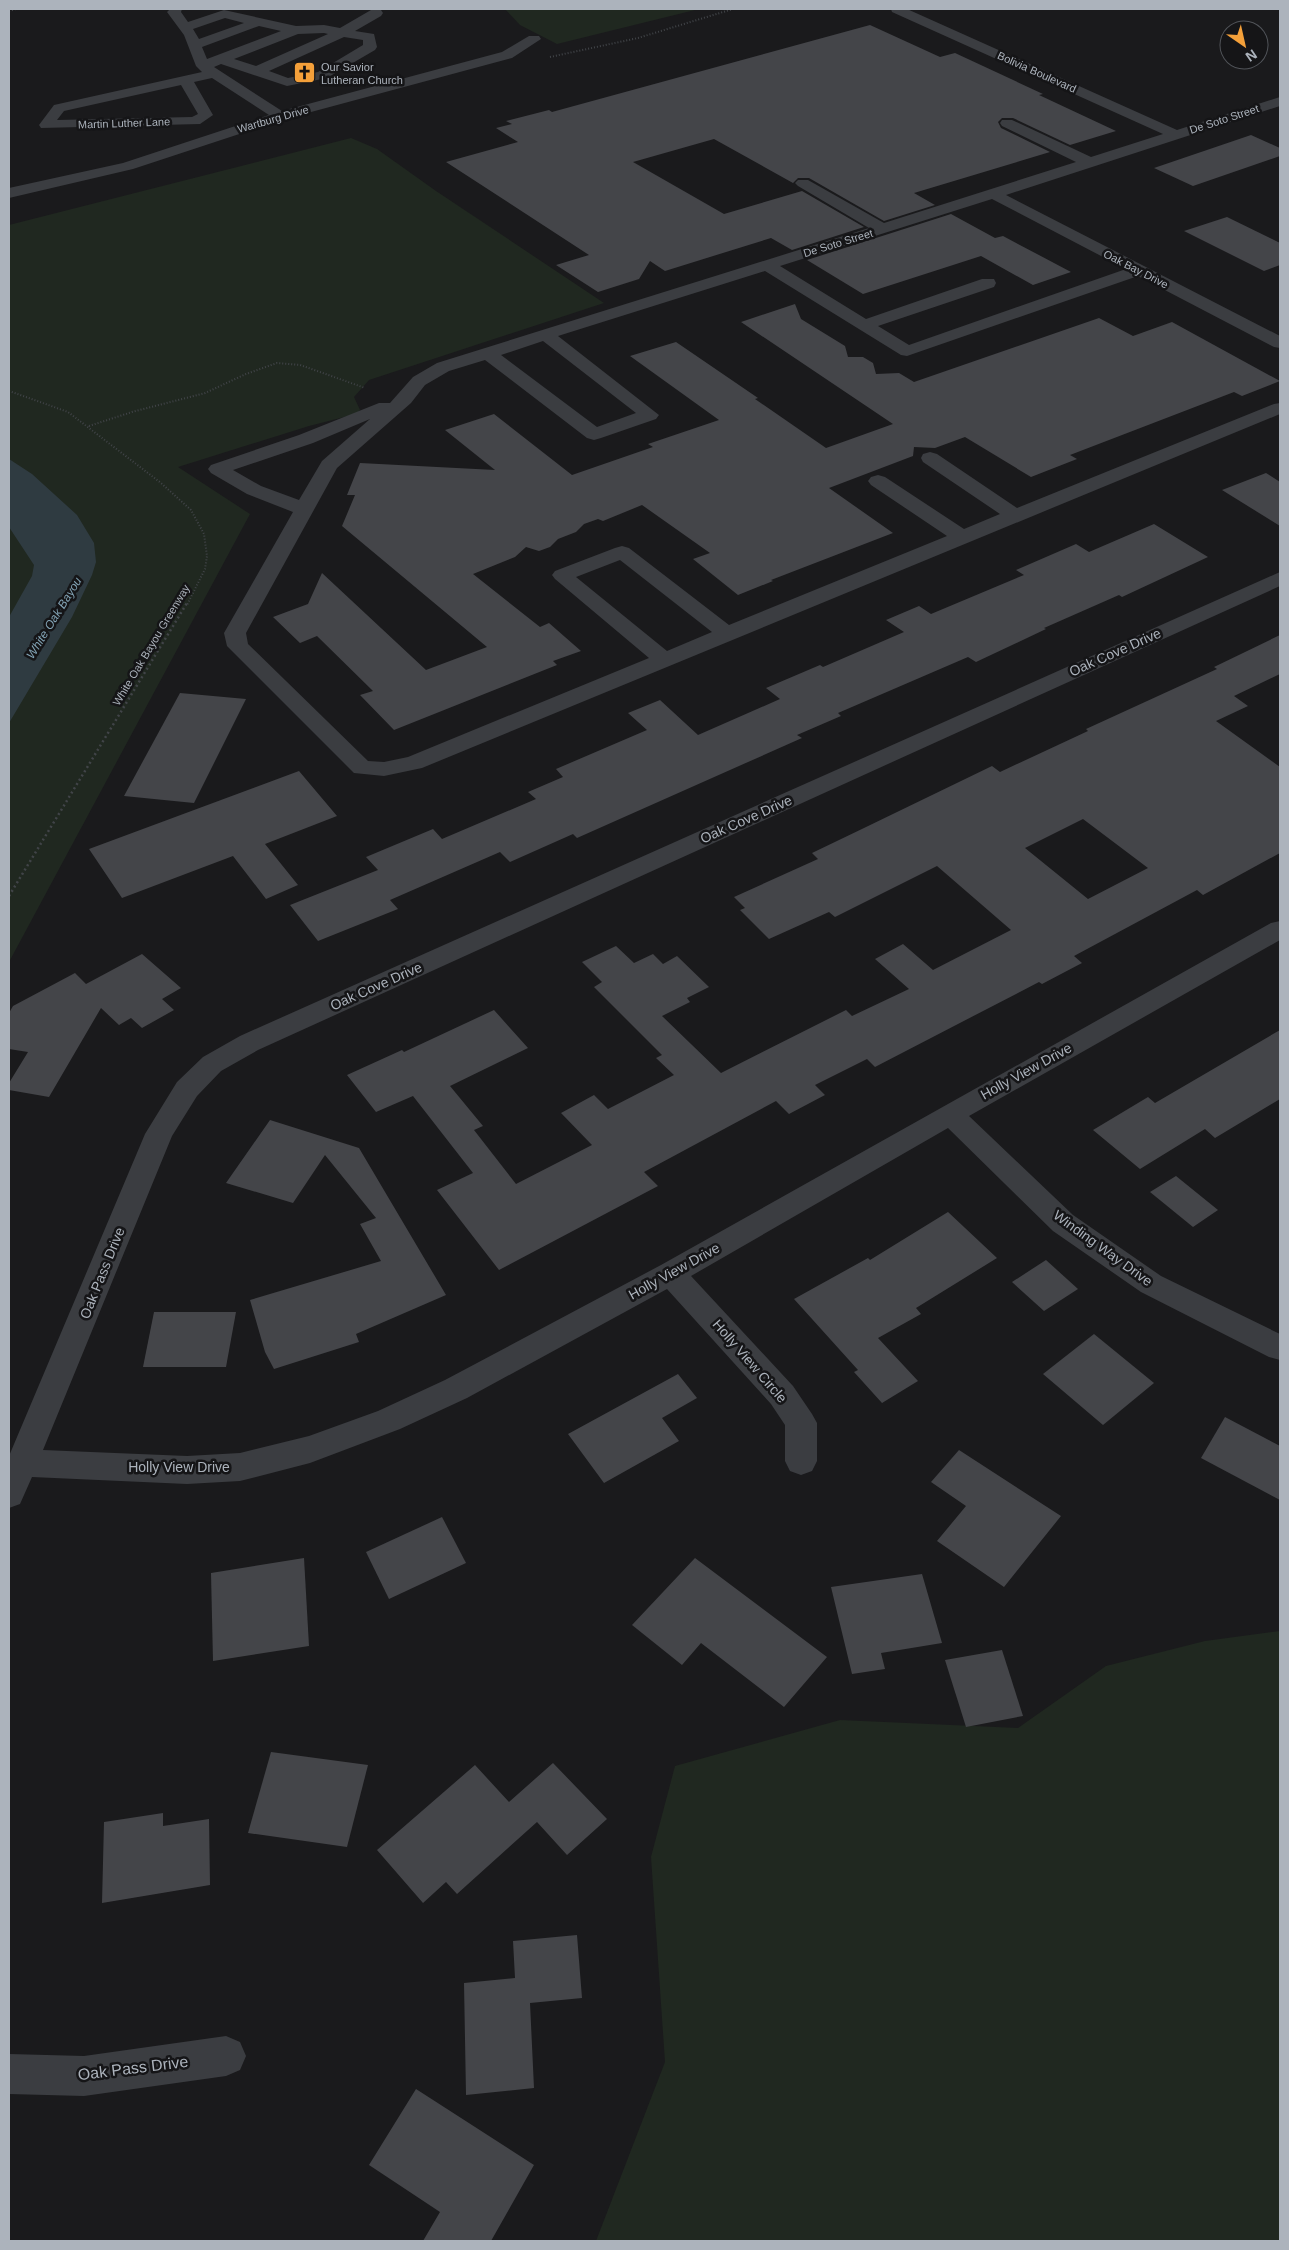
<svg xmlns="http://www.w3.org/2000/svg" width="1289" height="2250" font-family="Helvetica,sans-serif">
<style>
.green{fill:#202820}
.water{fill:#2f3b41}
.building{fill:#444549;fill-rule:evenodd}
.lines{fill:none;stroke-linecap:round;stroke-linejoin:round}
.path-far1{stroke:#414448;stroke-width:2;stroke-dasharray:1 2;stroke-linecap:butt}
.path{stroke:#414448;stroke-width:2.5;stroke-dasharray:2 3;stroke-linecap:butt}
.minor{fill:#3b3d41;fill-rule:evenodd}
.labels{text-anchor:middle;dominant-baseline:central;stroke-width:5;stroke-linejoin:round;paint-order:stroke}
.far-poi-label{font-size:11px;fill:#acb3bc;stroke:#151517;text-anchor:start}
.far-street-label{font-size:11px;fill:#acb3bc;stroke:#151517}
.far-water-label{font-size:12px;font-style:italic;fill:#84a5b7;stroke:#151517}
.street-label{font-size:14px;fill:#acb3bc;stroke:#151517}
.near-street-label{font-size:16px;fill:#acb3bc;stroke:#151517}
</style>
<rect width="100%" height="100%" fill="#1a1a1c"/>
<g class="green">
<polygon points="505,9 699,9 557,44 520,25"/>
<polygon points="351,138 377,149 436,191 604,303 369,380 354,397 360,410 356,414 309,426 178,467 250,514 9,962 9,225"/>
<polygon points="1280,1631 1280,2241 596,2241 665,2062 651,1857 675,1766 840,1720 1018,1728 1106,1666 1205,1641"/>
</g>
<polygon class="water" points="9,459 32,474 77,515 94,543 96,562 92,575 72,617 9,723 9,617 32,576 34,565 9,527"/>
<g class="building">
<polygon points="870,25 940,57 955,53 1043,94 1039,95 1116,131 1070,145 1013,118 1002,118 998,122 1001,128 1050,152 914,193 935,205 884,221 809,178 798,178 793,183 714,139 633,162 724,214 802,191 864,227 792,250 771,238 665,271 650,261 639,279 598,292 556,265 589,255 446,162 518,142 496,128 512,124 506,121 549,110 552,112"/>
<polygon points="1251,135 1280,148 1280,156 1193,186 1154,168"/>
<polygon points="951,214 995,238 1003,236 1071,272 1033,285 981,256 863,294 807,260"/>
<polygon points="1227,217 1280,243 1280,265 1264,271 1184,231"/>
<polygon points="795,304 801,319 845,346 848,357 863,357 873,363 876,374 899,373 914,382 1099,318 1133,336 1172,322 1280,381 1242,396 1234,392 1070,455 1077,459 1031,477 965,437 935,448 914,447 913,456 829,488 893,533 771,580 773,581 738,595 693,559 710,553 642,505 603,521 598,519 584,524 576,532 558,539 550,547 539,551 526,547 515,557 473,574 540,627 549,623 581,651 553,661 557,665 394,730 360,695 373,691 317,636 300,643 273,617 308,604 322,573 426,670 487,647 342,526 355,495 347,495 360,463 495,470 445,430 494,414 572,475 653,447 648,444 719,420 630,356 676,342 758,398 755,399 826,448 893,424 741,322"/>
<polygon points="1266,473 1280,482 1280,526 1222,490"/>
<polygon points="1154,524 1208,557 1122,597 1119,595 1044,628 1046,629 976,662 968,657 838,713 841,716 797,735 802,738 577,838 573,834 510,862 500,852 390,900 398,909 318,941 290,905 378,870 366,857 433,829 442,839 536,799 528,792 563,777 556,769 647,730 628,713 660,700 698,735 780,699 766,688 820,665 823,667 904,632 886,620 919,606 931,614 1024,575 1016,570 1076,544 1089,552"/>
<path d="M1280 635V674L1234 696 1248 706 1216 721 1280 767V853L1203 895 1197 890 1074 956 1082 963 1042 984 1039 982 875 1067 867 1059 815 1085 825 1095 789 1114 776 1101 644 1172 658 1186 499 1270 437 1190 473 1173 413 1096 376 1112 347 1075 402 1050 404 1052 494 1010 528 1048 450 1086 483 1126 474 1130 516 1184 592 1145 561 1113 594 1095 608 1109 674 1075 656 1058 662 1055 594 987 602 982 582 962 616 946 634 963 653 954 663 964 677 956 709 987 687 998 690 1002 662 1016 721 1073 846 1010 852 1016 909 989 875 959 903 944 933 970 1011 930 937 866 835 917 829 912 769 939 740 910 745 908 734 897 818 859 812 853 864 828 992 766 1000 772 1088 731 1086 729 1217 669 1214 667ZM1083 819 1148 868 1088 899 1025 848Z"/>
<polygon points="180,693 246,699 194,803 124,796"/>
<polygon points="299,771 337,816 265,844 298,885 266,899 233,856 122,898 89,849"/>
<polygon points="142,954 181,988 162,999 174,1010 142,1028 131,1018 119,1025 101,1008 49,1097 9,1090 9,1083 28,1052 9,1049 9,1013 13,1006 75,973 86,984"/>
<polygon points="1280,1030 1280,1099 1215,1138 1205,1129 1140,1169 1093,1130 1148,1097 1155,1103"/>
<polygon points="270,1120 359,1148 446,1295 356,1334 359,1342 274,1369 265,1352 250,1300 381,1261 360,1224 376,1218 325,1155 293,1203 226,1183"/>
<polygon points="1176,1176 1218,1210 1193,1227 1150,1192"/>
<polygon points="948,1212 997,1258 916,1308 921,1314 878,1338 918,1381 882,1403 854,1372 858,1370 794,1299 868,1258 870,1260"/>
<polygon points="1046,1260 1078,1289 1044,1311 1012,1282"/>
<polygon points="154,1312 236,1312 226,1367 143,1367"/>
<polygon points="1094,1334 1154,1383 1103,1425 1043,1374"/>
<polygon points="678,1374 697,1398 662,1418 679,1441 604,1483 568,1434"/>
<polygon points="1225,1417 1280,1446 1280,1500 1201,1458"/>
<polygon points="959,1450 1061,1516 1004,1587 937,1541 966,1506 931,1482"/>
<polygon points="442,1517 466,1563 389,1599 366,1552"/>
<polygon points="304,1558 309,1646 213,1661 211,1573"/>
<polygon points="695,1558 827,1657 784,1707 701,1643 682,1665 632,1625"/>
<polygon points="922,1574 942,1643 881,1653 885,1669 852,1674 831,1587"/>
<polygon points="1002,1650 1023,1716 966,1727 945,1660"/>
<polygon points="271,1752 368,1765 347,1847 248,1833"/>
<polygon points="553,1763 607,1819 567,1855 537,1822 457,1894 446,1882 423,1903 377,1850 475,1765 509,1802"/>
<polygon points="163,1813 163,1826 209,1819 210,1885 102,1903 104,1822"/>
<polygon points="577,1935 582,1998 530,2003 534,2088 466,2095 464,1983 515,1978 513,1941"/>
<polygon points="416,2089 534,2165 491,2241 423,2241 440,2212 369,2165"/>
</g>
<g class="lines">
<g class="path-far1">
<polyline points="9,11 16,9"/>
<polyline points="550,57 638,38 733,9"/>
<polyline points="9,391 68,412 161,483 191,510 204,534 207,556 205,569 187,605"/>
<polyline points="89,426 132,412 205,393 246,374 277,363 300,365 365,388"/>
</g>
<polyline class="path" points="9,896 187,603"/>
<g class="minor">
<path d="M170 9H182L181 12 188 22 224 10 296 26 324 25 340 28 371 10H381L383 13 381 16 355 31 374 34 377 47 375 50 327 78 287 86 221 64 214 67 282 111 502 52 529 36H539L541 39 512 58 285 119 133 169 9 198V188L123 163 269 115 212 78 194 82 213 115 200 124 41 128 39 125 54 105 202 72 196 66 184 35 167 12ZM225 18 244 23 199 39 193 29ZM259 26 281 31 207 59 202 47ZM324 33 328 34 256 66 234 59 298 34ZM344 37 363 40V45L318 72 288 78 269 71ZM181 85 198 114 192 117 57 120 64 111Z"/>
<path d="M891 9H907L1177 130 1280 97V106L1006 195 1280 336V348L1274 347 1138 276 907 356 901 355 765 271 558 336 659 415 656 419 601 438 594 440 587 438 485 360 449 371 425 385 411 403 337 468 246 633 248 644 368 761 384 762 408 757 649 658 555 579 552 575 555 571 615 548 622 546 629 548 729 625 947 536 871 485 868 481 871 477 878 475 885 477 964 529 1000 514 923 462 921 458 923 454 930 452 937 454 1017 508 1274 404 1280 403V414L422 768 384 776 354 773 227 646 224 633 293 512 247 494 211 473 208 469 211 465 299 435 379 403H390L413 377 437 363 869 228 798 186 795 183 798 180H808L884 223 1076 162 1002 126 1000 123 1002 120H1012L1091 157 1163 134 892 12ZM992 199 1126 269 909 345 878 326 994 287 996 283 994 279H982L866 319 780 266ZM543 341 636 413 597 427 501 355ZM370 419 322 461 299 500 261 486 233 470 313 443ZM620 560 712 632 667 651 576 577Z"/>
<polygon points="1280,572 1280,586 258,1050 221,1071 197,1096 172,1136 43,1450 187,1456 240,1453 309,1436 378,1411 445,1380 661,1265 1271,923 1280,921 1280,940 969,1116 1073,1215 1161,1276 1280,1334 1280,1360 1269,1357 1141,1292 1053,1231 948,1128 691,1276 793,1386 812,1414 817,1423 817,1461 812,1471 801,1475 790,1471 785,1461 785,1425 771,1404 667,1289 467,1398 400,1429 310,1463 240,1481 187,1484 32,1477 20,1504 9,1508 9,1456 145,1134 177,1082 203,1057 240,1036"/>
<polygon points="226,2036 240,2042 246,2056 240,2070 226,2076 84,2096 9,2094 9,2054 84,2056"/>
</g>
</g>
<defs>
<symbol id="church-square" viewBox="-11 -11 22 22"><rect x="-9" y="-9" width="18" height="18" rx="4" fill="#f4a03a" stroke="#151517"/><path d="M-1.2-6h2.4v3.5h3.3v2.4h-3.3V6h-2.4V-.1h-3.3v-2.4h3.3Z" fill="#111"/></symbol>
</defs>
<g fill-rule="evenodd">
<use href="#church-square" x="292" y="60" width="25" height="25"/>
</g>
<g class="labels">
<g class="far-poi-label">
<text x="321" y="67">Our Savior<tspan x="321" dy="13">Lutheran Church</tspan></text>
</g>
<g class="far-street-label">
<text transform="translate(1037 72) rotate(24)">Bolivia Boulevard</text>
<text transform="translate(273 119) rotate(-16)">Wartburg Drive</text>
<text transform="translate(1224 119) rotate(-18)">De Soto Street</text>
<text transform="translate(124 123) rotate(-2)">Martin Luther Lane</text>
<text transform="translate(838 243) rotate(-17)">De Soto Street</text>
<text transform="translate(1136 269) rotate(27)">Oak Bay Drive</text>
<text transform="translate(151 645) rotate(-59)">White Oak Bayou Greenway</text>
</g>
<g class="far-water-label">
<text transform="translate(54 618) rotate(-58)">White Oak Bayou</text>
</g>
<g class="street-label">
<text transform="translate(1115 652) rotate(-24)">Oak Cove Drive</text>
<text transform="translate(746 819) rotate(-24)">Oak Cove Drive</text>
<text transform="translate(376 986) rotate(-24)">Oak Cove Drive</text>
<text transform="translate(1026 1071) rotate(-29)">Holly View Drive</text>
<text transform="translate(1103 1248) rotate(36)">Winding Way Drive</text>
<text transform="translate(674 1271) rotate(-29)">Holly View Drive</text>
<text transform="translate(102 1273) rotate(-68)">Oak Pass Drive</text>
<text transform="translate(750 1361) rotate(49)">Holly View Circle</text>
<text x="179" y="1467">Holly View Drive</text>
</g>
<g class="near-street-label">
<text transform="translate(133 2068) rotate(-7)">Oak Pass Drive</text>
</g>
</g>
<rect width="1289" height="2250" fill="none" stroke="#acb3bc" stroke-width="20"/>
<g transform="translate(1244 45) rotate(146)"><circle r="24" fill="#151517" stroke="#515459"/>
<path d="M0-4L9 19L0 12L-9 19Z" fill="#f4a03a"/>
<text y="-8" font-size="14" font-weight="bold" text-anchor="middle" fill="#acb3bc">N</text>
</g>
</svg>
